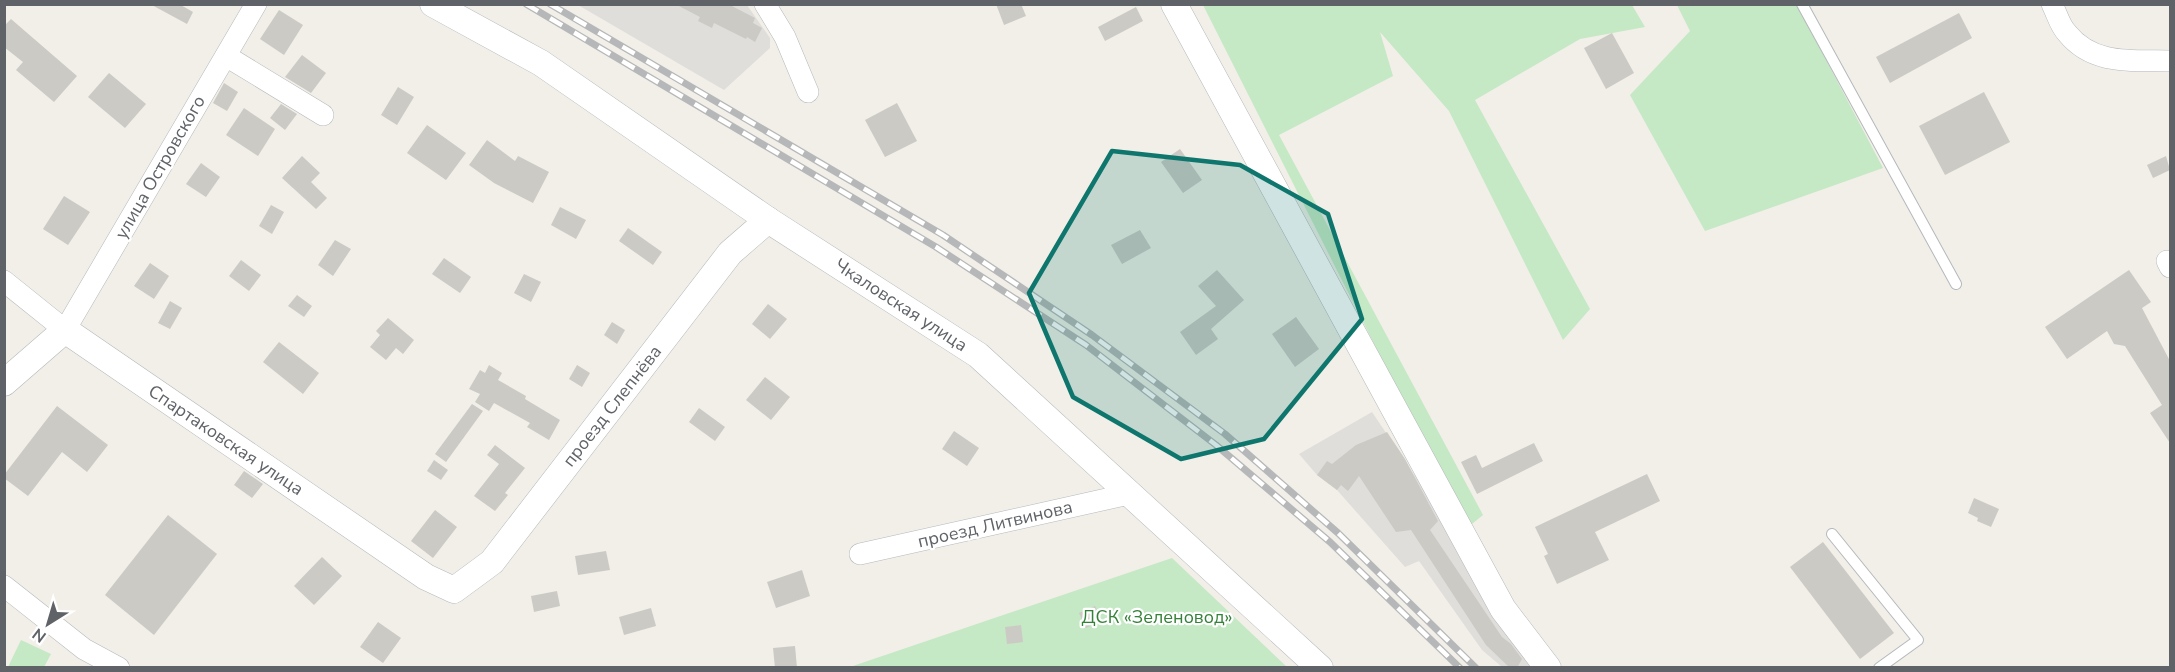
<svg xmlns="http://www.w3.org/2000/svg" width="2175" height="672" font-family="'Nunito Sans',sans-serif">
<style>
.industrial{fill:#e0deda}
.green{fill:#c5e8c5}
.building{fill:#cccac5}
.lines{fill:none;stroke-linecap:round;stroke-linejoin:round}
.service-casing{stroke:#b5b8bc;stroke-width:12}
.minor-casing{stroke:#b5b8bc;stroke-width:22}
.tertiary-casing{stroke:#b5b8bc;stroke-width:27}
.service{stroke:#fff;stroke-width:10}
.minor{stroke:#fff;stroke-width:21}
.tertiary{stroke:#fff;stroke-width:26}
.rail-casing{stroke:#b6b7b8;stroke-width:7}
.rail{stroke:#fff;stroke-width:4.5;stroke-dasharray:14;stroke-linecap:butt}
.marked{fill:#0f766e;fill-opacity:0.2;stroke:#0f766e;stroke-width:4.5;stroke-linejoin:round}
.labels{text-anchor:middle;dominant-baseline:central;stroke-width:4.5;stroke-linejoin:round;paint-order:stroke}
.street-label{font-size:18px;fill:#5f6368;stroke:#fff}
.park-label{font-size:18px;fill:#348238;stroke:#fff}
</style>
<rect width="100%" height="100%" fill="#f1efe8"/>
<g class="industrial">
<polygon points="578,5 747,5 770,38 770,48 724,90"/>
<polygon points="1372,412 1538,659 1528,667 1502,667 1482,650 1419,561 1405,567 1337,490 1317,475 1299,454"/>
</g>
<g class="green">
<polygon points="1203,5 1632,5 1645,27 1580,39 1475,100 1590,309 1563,340 1449,111 1380,32 1393,76 1279,135 1483,515 1467,528"/>
<polygon points="1677,5 1797,5 1883,168 1705,231 1630,95 1690,31"/>
<polygon points="1172,558 1287,667 847,668"/>
<polygon points="21,640 51,654 44,667 8,667"/>
</g>
<g class="building">
<polygon points="150,4 179,4 193,12 187,24"/>
<polygon points="675,4 728,4 755,18 753,23 762,28 755,42 747,37 746,39 714,23 712,28 698,21 700,17"/>
<polygon points="996,4 1021,4 1026,16 1004,25"/>
<polygon points="1136,7 1143,21 1105,41 1098,27"/>
<polygon points="279,10 303,25 284,55 260,39"/>
<polygon points="1959,13 1972,38 1890,83 1876,57"/>
<polygon points="11,19 77,76 54,102 16,70 23,62 4,47 4,26"/>
<polygon points="1612,33 1634,73 1606,89 1584,48"/>
<polygon points="302,55 326,73 311,93 285,77"/>
<polygon points="109,73 146,104 125,128 88,97"/>
<polygon points="224,83 238,92 227,111 213,103"/>
<polygon points="398,87 414,97 397,125 381,115"/>
<polygon points="1984,92 2010,142 1945,175 1919,126"/>
<polygon points="897,103 917,141 885,157 865,120"/>
<polygon points="281,104 297,114 285,130 270,118"/>
<polygon points="244,108 275,129 258,156 226,135"/>
<polygon points="427,125 466,153 446,180 407,153"/>
<polygon points="487,140 515,161 518,156 549,172 533,203 494,183 469,165"/>
<polygon points="1180,149 1202,180 1183,193 1161,162"/>
<polygon points="302,156 320,173 311,182 327,198 316,209 282,178"/>
<polygon points="2166,156 2170,170 2153,178 2147,165"/>
<polygon points="201,163 220,177 206,197 186,184"/>
<polygon points="64,196 90,212 68,245 43,229"/>
<polygon points="271,205 284,212 272,234 259,226"/>
<polygon points="560,207 586,220 576,239 551,225"/>
<polygon points="628,228 662,252 653,265 619,241"/>
<polygon points="1140,230 1151,248 1122,264 1111,245"/>
<polygon points="335,240 351,249 333,276 318,265"/>
<polygon points="444,258 471,277 460,293 432,274"/>
<polygon points="241,260 261,275 249,291 229,276"/>
<polygon points="150,263 169,276 154,299 134,286"/>
<polygon points="1217,270 1244,300 1211,329 1218,339 1196,355 1180,332 1216,306 1198,286"/>
<polygon points="2129,270 2151,302 2142,308 2170,361 2170,443 2150,413 2162,405 2125,346 2114,344 2107,331 2067,359 2045,327"/>
<polygon points="524,274 541,282 531,302 514,293"/>
<polygon points="297,295 312,306 304,317 288,306"/>
<polygon points="170,301 182,308 170,329 158,323"/>
<polygon points="768,304 787,319 770,339 752,324"/>
<polygon points="1296,317 1319,349 1295,367 1272,334"/>
<polygon points="388,318 414,340 403,354 396,348 386,360 370,347 380,335 376,331"/>
<polygon points="612,322 625,330 617,344 604,335"/>
<polygon points="279,342 319,373 303,394 263,362"/>
<polygon points="489,365 502,373 498,380 526,396 525,399 560,420 549,440 527,427 530,423 494,403 489,411 475,402 480,394 469,389 480,370 485,373"/>
<polygon points="577,365 590,373 582,387 569,379"/>
<polygon points="765,377 790,397 771,420 746,400"/>
<polygon points="472,404 483,411 446,462 435,454"/>
<polygon points="57,406 108,445 87,472 62,452 28,496 4,478 4,475"/>
<polygon points="699,408 725,427 715,441 689,422"/>
<polygon points="954,431 979,448 967,466 942,449"/>
<polygon points="1387,432 1405,459 1438,521 1430,530 1502,637 1511,644 1522,659 1517,668 1510,668 1486,645 1411,530 1396,532 1359,476 1348,491 1341,485 1337,490 1317,475 1327,461 1332,464 1356,445"/>
<polygon points="1534,443 1543,461 1477,494 1461,462 1476,455 1482,468"/>
<polygon points="495,445 525,468 505,493 508,495 495,511 474,496 499,464 487,455"/>
<polygon points="434,460 448,470 441,480 427,471"/>
<polygon points="244,471 263,484 252,498 234,485"/>
<polygon points="1647,474 1660,501 1595,532 1609,560 1557,584 1544,556 1548,554 1535,527"/>
<polygon points="1974,498 1999,509 1991,527 1977,521 1978,518 1968,513"/>
<polygon points="435,510 457,527 433,558 411,541"/>
<polygon points="168,515 217,554 154,635 105,595"/>
<polygon points="1823,542 1894,633 1860,659 1790,567"/>
<polygon points="606,551 610,570 578,575 575,556"/>
<polygon points="322,557 342,576 314,605 294,586"/>
<polygon points="802,570 810,596 776,608 767,582"/>
<polygon points="557,591 560,606 534,612 531,596"/>
<polygon points="1095,606 1102,621 1086,628 1079,613"/>
<polygon points="651,608 656,626 624,635 619,617"/>
<polygon points="378,622 401,638 383,663 360,647"/>
<polygon points="1021,625 1023,642 1007,644 1005,627"/>
<polygon points="795,646 797,668 775,668 773,648"/>
</g>
<g class="lines">
<defs>
<g id="service">
<polyline points="1802,4 1956,284"/>
<polyline points="1832,534 1918,640 1879,668"/>
</g>
<g id="minor">
<polyline points="765,4 785,37 808,92"/>
<path d="M2052 4C2057 14 2060 26 2067 33 2093 66 2134 60 2170 61"/>
<polyline points="226,56 323,115"/>
<polyline points="2167,261 2170,267"/>
<polyline points="4,281 65,330 256,4"/>
<polyline points="860,554 1129,494"/>
<polyline points="4,586 84,649 119,668"/>
</g>
<g id="tertiary">
<polyline points="433,4 541,63 768,220 978,355 1320,668"/>
<polyline points="1174,4 1503,609 1548,668"/>
<polyline points="4,383 65,330 426,577 454,590 492,562 730,253 768,220"/>
</g>
</defs>
<use href="#service" class="service-casing"/>
<use href="#minor" class="minor-casing"/>
<use href="#tertiary" class="tertiary-casing"/>
<use href="#service" class="service"/>
<use href="#minor" class="minor"/>
<use href="#tertiary" class="tertiary"/>
<defs>
<g id="rail">
<polyline points="526,4 936,247 1086,345 1216,445 1330,542 1460,668"/>
<polyline points="550,4 943,235 1092,335 1225,434 1338,533 1476,668"/>
</g>
</defs>
<use href="#rail" class="rail-casing"/>
<use href="#rail" class="rail"/>
</g>
<path class="marked" d="M1112 151 1240 165 1328 214 1362 319 1264 439 1181 459 1073 397 1029 293Z"/>
<g class="labels">
<g class="street-label">
<text transform="translate(160 167) rotate(-60)">улица Островского</text>
<text transform="translate(901 305) rotate(33)">Чкаловская улица</text>
<text transform="translate(612 406) rotate(-52)">проезд Слепнёва</text>
<text transform="translate(226 440) rotate(34)">Спартаковская улица</text>
<text transform="translate(995 524) rotate(-13)">проезд Литвинова</text>
</g>
<g class="park-label">
<text x="1157" y="617">ДСК «Зеленовод»</text>
</g>
</g>
<rect width="2175" height="672" fill="none" stroke="#5f6368" stroke-width="12"/>
<g transform="translate(48 624) rotate(217)" stroke="#ffffff" stroke-width="4.5" paint-order="stroke">
<path d="M0-4.5L10 22L0 15L-10 22Z" fill="#5f6368"/>
<text y="-9" font-size="16" font-weight="bold" text-anchor="middle" fill="#5f6368">N</text>
</g>
</svg>
